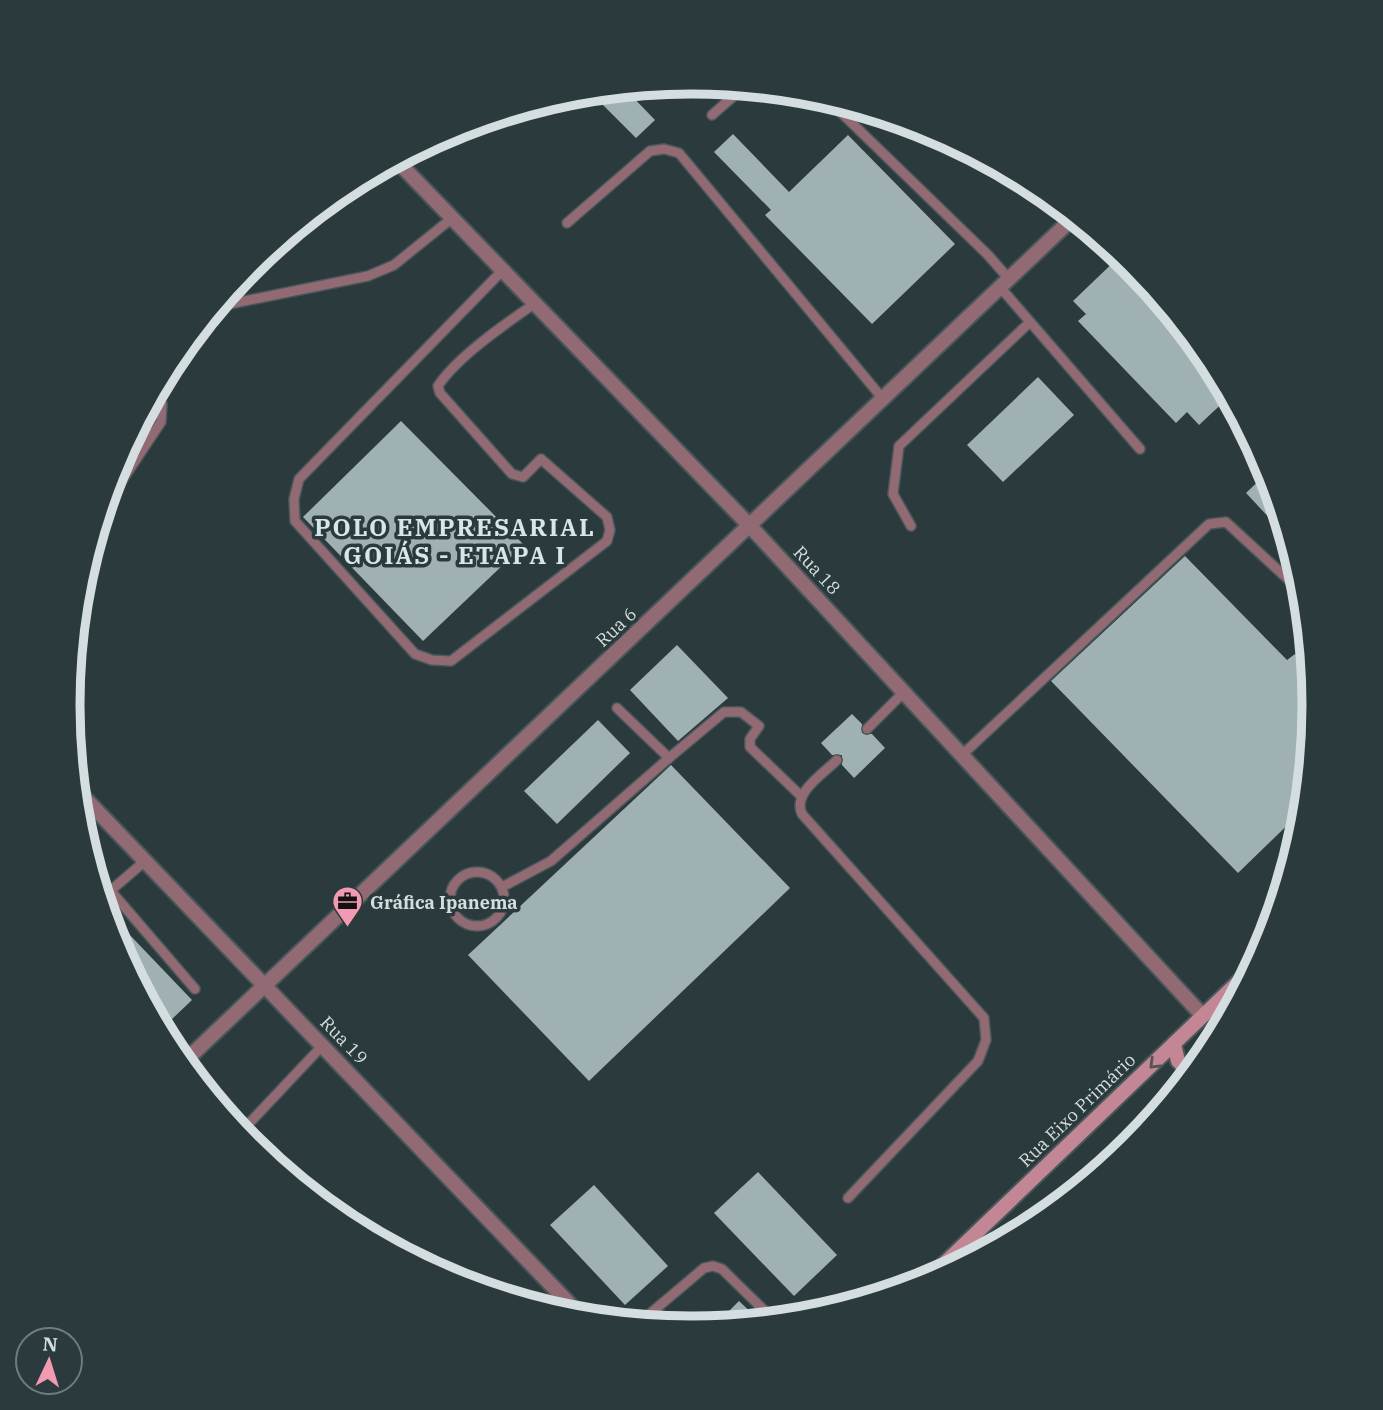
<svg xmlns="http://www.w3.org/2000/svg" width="1383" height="1410" font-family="'IBM Plex Serif',serif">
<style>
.building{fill:#a0b1b4}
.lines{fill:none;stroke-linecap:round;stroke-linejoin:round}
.lane-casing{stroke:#495759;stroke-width:12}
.street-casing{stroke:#495759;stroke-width:18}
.secondary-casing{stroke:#495759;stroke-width:18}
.lane{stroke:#916a74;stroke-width:9}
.street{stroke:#916a74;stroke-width:14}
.secondary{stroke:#c28695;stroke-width:14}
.oneway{stroke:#585157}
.labels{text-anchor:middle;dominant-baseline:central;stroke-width:7;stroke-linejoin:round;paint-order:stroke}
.street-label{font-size:18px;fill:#d4dddf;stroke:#2b3a3c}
.poi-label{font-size:18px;font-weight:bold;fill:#d4dddf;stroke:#2b3a3c;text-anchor:start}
.district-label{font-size:24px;font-weight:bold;letter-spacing:2px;fill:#d5e7ea;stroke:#2b3a3c}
.rim{fill:none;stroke:#d4dddf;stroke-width:9}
</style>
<rect width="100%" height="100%" fill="#2b3a3c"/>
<g class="building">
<polygon points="624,88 655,120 636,138 598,100 608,90"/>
<polygon points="733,134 789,192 848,135 955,244 872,324 765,215 771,210 714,152"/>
<polygon points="1121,255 1132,265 1210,359 1230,396 1199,425 1187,412 1176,423 1078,321 1086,314 1073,301"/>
<polygon points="1038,377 1074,415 1003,482 967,445"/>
<polygon points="401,421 524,545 423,641 303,517"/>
<polygon points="1269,471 1289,539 1246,493"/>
<polygon points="1185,556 1287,660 1295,654 1311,671 1315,705 1304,809 1238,873 1051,681"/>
<polygon points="677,645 728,698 678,741 630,690"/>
<polygon points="852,714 862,724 862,733 872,734 885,748 854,778 842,765 842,755 832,755 821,743"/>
<polygon points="598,720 630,753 557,824 524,791"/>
<polygon points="671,765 790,888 589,1081 468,955"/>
<polygon points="105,909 192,1000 171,1020 139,987 116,943"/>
<polygon points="758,1172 837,1255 794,1296 714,1213"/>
<polygon points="594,1185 668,1266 625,1305 550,1225"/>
<polygon points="739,1301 760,1321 714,1326"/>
</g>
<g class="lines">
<defs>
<g id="lane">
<polyline points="825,97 988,255 1009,279"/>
<polyline points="712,115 744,87"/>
<polyline points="567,223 650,151 664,149 679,153 883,399"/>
<path d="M501 272 299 479 294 499 295 521 415 654 432 660 451 661 607 541 610 530 607 517 541 459 523 477 512 474 440 393 438 386C457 357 505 324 534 304"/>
<polyline points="1000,287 1140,449"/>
<polyline points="215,307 368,276 394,265 451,219"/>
<polyline points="119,485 161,422 162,404 154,395"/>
<polyline points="911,526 893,494 899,446 1030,322"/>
<polyline points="617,708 669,758 724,712 741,712 759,726 750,739 750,747 801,796"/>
<polyline points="867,729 904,692"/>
<polyline points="962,755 1209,524 1226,522 1304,594"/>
<path d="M837 760C823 774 792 793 802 814L984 1018 986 1040 978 1061 848 1198"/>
<circle cx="477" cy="899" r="27"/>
<polyline points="502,887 551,861 669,758"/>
<polyline points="110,890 195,989"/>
<polyline points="102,898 145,861"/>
<polyline points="240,1133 323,1045"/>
<polyline points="468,1285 489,1292"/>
<polyline points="639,1323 704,1268 713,1266 722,1269 774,1320"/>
</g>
<g id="street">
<polyline points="396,160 750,526 1202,1015"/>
<polyline points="1041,189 1071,220"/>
<polyline points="77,790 582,1317"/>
<polyline points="183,1063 1074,217"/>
</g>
<g id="secondary">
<polyline points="1174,1044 1178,1061 1191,1074"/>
<polyline points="925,1282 1256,965"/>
</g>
</defs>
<use href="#lane" class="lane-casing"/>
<use href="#street" class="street-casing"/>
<use href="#secondary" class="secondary-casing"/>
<use href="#lane" class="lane"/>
<use href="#street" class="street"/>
<use href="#secondary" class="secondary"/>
</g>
<defs><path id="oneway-chevron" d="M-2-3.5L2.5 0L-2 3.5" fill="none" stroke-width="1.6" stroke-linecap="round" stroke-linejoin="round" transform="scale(1.75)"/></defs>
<use class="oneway" href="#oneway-chevron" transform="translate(1154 1064) rotate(136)"/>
<defs>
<symbol id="office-pin" viewBox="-11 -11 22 30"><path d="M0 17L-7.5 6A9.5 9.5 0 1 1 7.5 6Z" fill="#f19ab1" stroke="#2b3a3c"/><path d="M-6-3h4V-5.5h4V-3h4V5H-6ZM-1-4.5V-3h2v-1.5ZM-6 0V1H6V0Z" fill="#111"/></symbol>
</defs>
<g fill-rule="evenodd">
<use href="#office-pin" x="330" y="884" width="35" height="47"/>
</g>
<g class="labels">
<g class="street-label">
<text transform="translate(817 570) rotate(47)">Rua 18</text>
<text transform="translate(616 627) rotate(-43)">Rua 6</text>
<text transform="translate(344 1040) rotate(46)">Rua 19</text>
<text transform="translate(1077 1110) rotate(-44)">Rua Eixo Primário</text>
</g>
<g class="poi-label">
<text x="370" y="902">Gráfica Ipanema</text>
</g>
<g class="district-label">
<text x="455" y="527">POLO EMPRESARIAL<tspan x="455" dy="28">GOIÁS - ETAPA I</tspan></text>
</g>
</g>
<path d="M0 0H1383V1410H0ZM80 705a611 611 0 1 1 1222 0a611 611 0 1 1-1222 0Z" fill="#2b3a3c" fill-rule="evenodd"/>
<path class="rim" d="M80 705a611 611 0 1 1 1222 0a611 611 0 1 1-1222 0Z"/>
<g transform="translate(49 1361) rotate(4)"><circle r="33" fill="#2b3a3c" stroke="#6f7b7d" stroke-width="2"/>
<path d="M0-5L12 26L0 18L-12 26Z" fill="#f19ab1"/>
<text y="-10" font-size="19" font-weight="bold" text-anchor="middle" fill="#d4dddf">N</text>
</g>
</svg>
